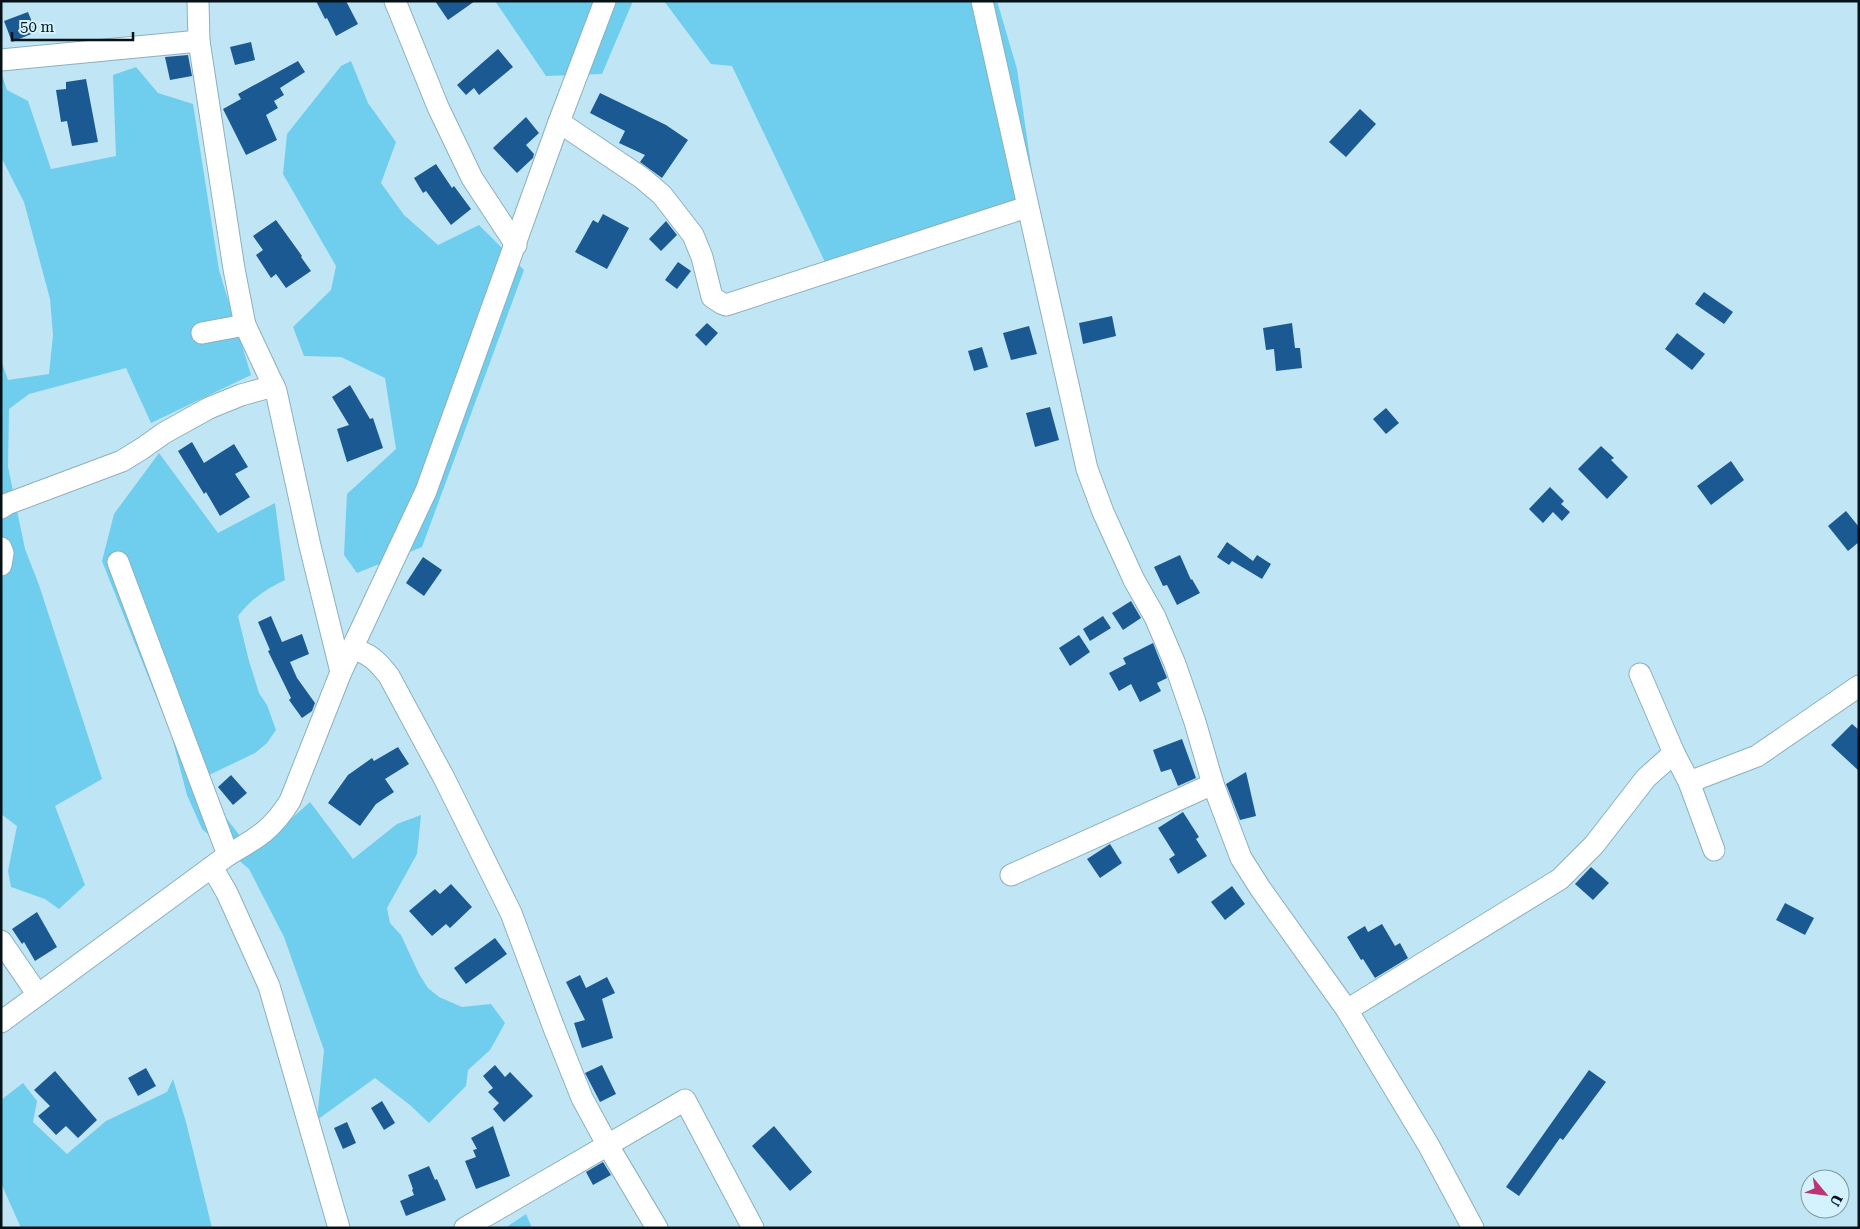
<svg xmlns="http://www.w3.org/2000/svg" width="1860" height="1229" font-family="'Roboto Serif',serif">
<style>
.green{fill:#6fcdee}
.building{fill:#1b5992}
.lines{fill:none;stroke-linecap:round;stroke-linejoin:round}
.minor-casing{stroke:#8cb0be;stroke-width:23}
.minor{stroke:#fff;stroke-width:21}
</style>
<rect width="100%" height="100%" fill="#c0e6f5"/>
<g class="green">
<polygon points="495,1 633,1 602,74 546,76"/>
<polygon points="664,1 997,1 1017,69 1036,200 834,281 732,66 711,64"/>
<polygon points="351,61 368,103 396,142 381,183 404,215 438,245 479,225 524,270 422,547 357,573 344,555 347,494 396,449 385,378 341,357 304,356 293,327 331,290 336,266 283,174 287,134 341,66"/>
<polygon points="136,67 158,93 193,104 219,270 251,375 151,423 126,368 29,394 9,409 8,467 25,549 39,585 102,779 55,806 85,885 59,909 45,899 11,887 8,871 17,826 1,814 1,360 8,380 49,374 53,335 50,299 24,202 1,157 1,72 7,90 28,101 51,169 116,156 113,75"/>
<path d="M159 453 218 533 275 503 285 580C266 589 251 599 238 616L249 661 259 693 267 705 276 730 267 743 255 753 207 776 214 802 253 853 310 802 353 859 397 824 421 815 417 854 387 908 390 923 401 935 419 974 428 988 439 997 462 1007 491 1004 505 1023 490 1050 468 1070 466 1086 429 1123 410 1105 375 1078 317 1120 324 1050 284 937 249 869 202 829 187 795 171 734 102 561 114 514Z"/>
<polygon points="173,1079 186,1122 212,1228 21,1228 1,1183 1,1100 23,1083 37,1101 33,1122 67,1154 106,1121 167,1092"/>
<polygon points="526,1214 532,1228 505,1228"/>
</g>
<g class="building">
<polygon points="316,1 346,1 358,24 336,36 327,18 325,19"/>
<polygon points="435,1 475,1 448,20"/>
<polygon points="28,12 36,32 12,42 4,21"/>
<polygon points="251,42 255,60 235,65 230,47"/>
<polygon points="498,49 513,67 479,95 474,88 466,95 457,85"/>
<polygon points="188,55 192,76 170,80 165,57"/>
<polygon points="298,61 305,72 280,88 284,95 274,101 278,108 266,115 277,140 246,155 223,109 241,99 238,94"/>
<polygon points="86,79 98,142 72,146 67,121 61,122 56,90 66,89 66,82"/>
<polygon points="600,93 666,125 688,140 662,178 640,162 645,155 619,143 625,131 590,113"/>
<polygon points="1360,109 1376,124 1346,157 1329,142"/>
<polygon points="526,117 539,133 526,145 534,154 533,158 517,173 493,148"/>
<polygon points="436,164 452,188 454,186 471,209 451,225 426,191 423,193 414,178"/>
<polygon points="603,214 629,228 607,269 575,252 593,220 598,223"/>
<polygon points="276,220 302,256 301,257 311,271 286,288 276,274 271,278 256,255 263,250 253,236"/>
<polygon points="666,221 677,235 661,251 649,239"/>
<polygon points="678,262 691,271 677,289 665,280"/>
<polygon points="1704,292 1733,312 1724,324 1695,304"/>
<polygon points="1112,316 1116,336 1083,344 1079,323"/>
<polygon points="707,323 718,333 706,346 695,335"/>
<polygon points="1292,323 1295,348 1300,348 1302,368 1276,371 1274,349 1266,350 1263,328"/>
<polygon points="1029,326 1037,354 1011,360 1003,333"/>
<polygon points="1677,333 1705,354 1692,370 1665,349"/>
<polygon points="982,347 988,367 974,371 968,351"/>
<polygon points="350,385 370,419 373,418 383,448 347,462 337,429 349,425 332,397"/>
<polygon points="1050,407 1059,440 1035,447 1026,413"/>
<polygon points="1386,408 1399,423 1386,434 1373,419"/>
<polygon points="192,442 204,463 234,444 248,467 235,474 250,497 220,516 206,492 204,494 178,451"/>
<polygon points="1601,446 1614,458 1611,460 1628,477 1607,499 1578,469"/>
<polygon points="1731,461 1744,480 1711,505 1697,486"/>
<polygon points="1550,487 1564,501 1561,504 1570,512 1562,521 1553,512 1543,523 1529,509"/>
<polygon points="1846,511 1859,527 1859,542 1848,551 1828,526"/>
<polygon points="1227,542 1253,561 1257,555 1271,564 1262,579 1232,561 1229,565 1217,557"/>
<polygon points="1180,555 1191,580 1192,579 1200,593 1177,605 1167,585 1163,586 1154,567"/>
<polygon points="423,557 442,570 424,596 406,583"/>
<polygon points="1131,601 1141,618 1123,630 1112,613"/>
<polygon points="271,616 282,642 302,634 309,654 290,662 297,678 315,703 312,711 302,718 289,700 291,698 268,651 270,650 258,622"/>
<polygon points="1103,616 1111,628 1090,641 1083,629"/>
<polygon points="1079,635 1090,652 1070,666 1059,648"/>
<polygon points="1153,643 1167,678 1157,683 1161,691 1140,702 1131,684 1119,691 1109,673 1126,664 1123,658"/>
<polygon points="1852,724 1859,730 1859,771 1831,745"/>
<polygon points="1182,739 1196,778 1178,786 1171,769 1161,772 1153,750"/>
<polygon points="398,747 409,764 385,779 394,792 376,804 360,826 328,803 348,775 372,758 374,761"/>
<polygon points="1246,772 1256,816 1240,820 1226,784"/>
<polygon points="231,775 247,793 233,805 218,787"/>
<polygon points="1183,812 1199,837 1196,839 1207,856 1178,874 1169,859 1175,855 1158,828"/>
<polygon points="1110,844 1122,863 1100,878 1087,859"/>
<polygon points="1591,867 1609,883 1593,900 1575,884"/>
<polygon points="451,884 472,907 450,928 446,924 432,936 409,911 435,889 440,894"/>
<polygon points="1232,886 1245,904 1225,920 1211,902"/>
<polygon points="1785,903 1814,918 1805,935 1776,920"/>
<polygon points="37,912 57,947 35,961 24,942 22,944 12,929"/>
<polygon points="1382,924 1395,946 1400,943 1408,958 1375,978 1363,959 1361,960 1347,937 1365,926 1368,932"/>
<polygon points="495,938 507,954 466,984 454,968"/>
<polygon points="580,975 586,988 607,977 615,993 602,999 613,1038 582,1048 574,1023 585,1020 566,982"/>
<polygon points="495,1065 505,1077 510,1072 533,1096 504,1122 493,1109 499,1103 488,1092 493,1088 483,1076"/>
<polygon points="602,1065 616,1094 600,1102 585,1073"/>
<polygon points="146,1068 156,1086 138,1096 128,1078"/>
<polygon points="1589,1070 1606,1082 1563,1140 1560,1138 1519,1196 1506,1187"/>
<polygon points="55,1071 97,1120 78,1138 66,1126 56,1135 38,1116 50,1106 34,1090"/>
<polygon points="382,1101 395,1123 384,1130 371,1108"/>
<polygon points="347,1122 356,1143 343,1149 334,1128"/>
<polygon points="493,1126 510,1176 476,1189 465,1161 476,1157 473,1150 477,1149 471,1138"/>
<polygon points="774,1126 812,1172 790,1191 752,1146"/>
<polygon points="603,1162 611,1175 593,1185 586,1172"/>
<polygon points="429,1166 435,1180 437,1179 446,1200 406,1216 400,1201 414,1195 412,1190 413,1189 408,1175"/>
</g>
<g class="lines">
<defs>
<g id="minor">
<polyline points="198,1 199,41 234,269 245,325 276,391 310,546 341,672"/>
<polyline points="395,1 438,107 472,178 516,245"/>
<polyline points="982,1 1087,469 1103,512 1134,580 1155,617 1175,664 1195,722 1213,784 1241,858 1260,888 1347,1010 1429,1146 1473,1228"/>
<polyline points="1,60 199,41"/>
<polyline points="559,122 642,178 662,195 693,235 702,257 712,297 721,303 726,305 1027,207"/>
<polyline points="202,333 245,325"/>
<polyline points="1,508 7,504 122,461 143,448 164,433 209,408 241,395 274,386"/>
<polyline points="1,548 3,553 1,565"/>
<polyline points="118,562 228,855"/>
<path d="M352 649C370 653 378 662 389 676L444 778 511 913 554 1028 582 1098 607 1144 657 1228"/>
<polyline points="1640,674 1674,753"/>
<polyline points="1689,782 1714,850"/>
<polyline points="212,867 227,893 269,986 339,1228"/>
<polyline points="1011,875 1213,784"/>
<polyline points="1,941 38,995"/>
<polyline points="1347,1010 1560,879 1594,845 1646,778 1674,753 1689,782 1757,756 1859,686"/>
<path d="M1 1022 228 855C257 838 272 830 290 801L341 672 426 491 559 122 605 1"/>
<polyline points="465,1228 685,1100 753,1228"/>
</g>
</defs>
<use href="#minor" class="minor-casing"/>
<use href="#minor" class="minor"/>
</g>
<rect width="1860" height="1229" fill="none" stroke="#051217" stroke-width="5"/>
<g transform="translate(1825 1194) rotate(119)"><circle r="24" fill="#d4f2fe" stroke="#8198a2"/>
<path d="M0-4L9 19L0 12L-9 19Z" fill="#bc3472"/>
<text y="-8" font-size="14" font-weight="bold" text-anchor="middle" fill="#051217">U</text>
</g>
<path d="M12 32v8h121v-8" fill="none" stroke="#051217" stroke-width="2.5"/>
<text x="20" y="32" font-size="15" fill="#051217" stroke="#d4f2fe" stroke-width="4" paint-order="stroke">50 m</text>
</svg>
